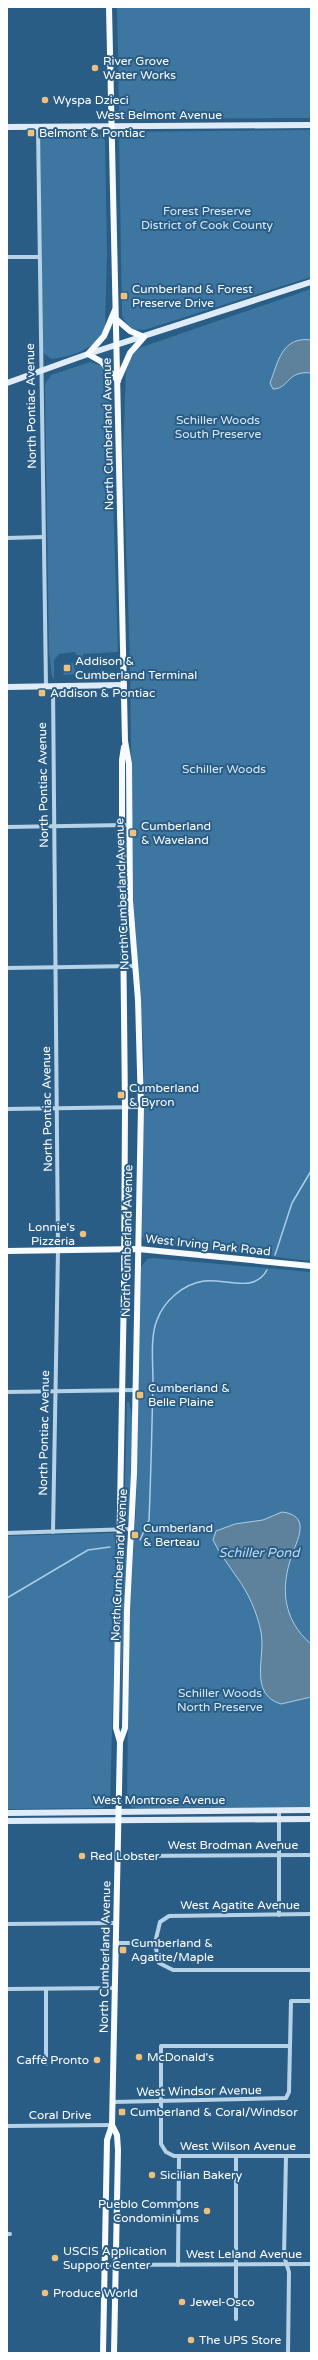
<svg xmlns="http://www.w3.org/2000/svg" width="318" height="2360" font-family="'Varela Round',sans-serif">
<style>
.green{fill:#3c76a1}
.water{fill:#5e819c;stroke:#abcee8}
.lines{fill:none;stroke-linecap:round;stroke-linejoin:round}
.stream{stroke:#abcee8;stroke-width:1.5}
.street{stroke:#b6d2e7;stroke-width:4}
.secondary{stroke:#dfecf7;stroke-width:6}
.primary{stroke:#f7fbfe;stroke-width:6}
.poi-dot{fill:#eec07d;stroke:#2a5d86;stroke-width:1.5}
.labels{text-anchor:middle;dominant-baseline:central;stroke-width:4;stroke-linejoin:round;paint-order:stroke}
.poi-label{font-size:12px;fill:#fff;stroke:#2a5d86;text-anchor:start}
.street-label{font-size:12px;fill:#fff;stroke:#2a5d86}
.park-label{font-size:12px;fill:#d9eaf6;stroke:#2a5d86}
.water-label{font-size:13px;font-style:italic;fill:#c1dcef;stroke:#2a5d86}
</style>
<rect width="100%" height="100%" fill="#2a5d86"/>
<g class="green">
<polygon points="117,7 311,7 311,118 122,119 119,113"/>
<polygon points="311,130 311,277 144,330 131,329 124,320 122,314 119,134 124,132"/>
<path d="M46 132 97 133 101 134 105 141 107 252 105 326C99 348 73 356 52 359L43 353 40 138Z"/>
<polygon points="311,289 311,1261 151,1243 145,1241 142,1236 144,1053 133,896 130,662 123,453 126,371 130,358 139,348"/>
<polygon points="90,362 102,366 109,377 118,652 83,654 83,660 74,652 59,654 54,660 54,679 52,676 49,653 45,384 51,375"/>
<polygon points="67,663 67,667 71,667 71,663 73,663 76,674 63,675"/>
<polygon points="153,1258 311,1272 311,1807 137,1808 131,1807 127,1800 129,1625 136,1508 141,1267 147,1259"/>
<path d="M127 1402H129C138 1436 131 1483 129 1519L127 1522H124Z"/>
<polygon points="115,1533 115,1627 110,1802 102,1808 7,1809 7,1536"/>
<polygon points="123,1541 126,1541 127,1548 120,1725"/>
</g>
<g class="water">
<path d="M311 340V373C287 370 289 389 273 389L270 383C278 362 282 336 311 340Z"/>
<path d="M282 1512C290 1513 299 1516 300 1525 301 1535 295 1546 292 1555 280 1588 283 1620 311 1644V1697L281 1704C248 1694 266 1657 261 1632 257 1612 248 1592 236 1576 228 1564 219 1553 213 1540L216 1531 235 1524 263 1520Z"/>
</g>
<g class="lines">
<g class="stream">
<polyline points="275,1255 292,1203 311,1171"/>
<path d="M140 1540 149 1520C151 1473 152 1427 153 1381 153 1362 150 1337 157 1320 164 1301 183 1284 204 1281 225 1278 254 1294 267 1270"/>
<polyline points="7,1598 88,1550 110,1547"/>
</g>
<g class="street">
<polyline points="38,127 46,686"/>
<polyline points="7,257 39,257"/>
<polyline points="7,538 43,537"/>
<polyline points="53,686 58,1250 53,1532"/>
<polyline points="7,827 125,825"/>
<polyline points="7,968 134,966"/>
<polyline points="7,1109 141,1107"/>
<polyline points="7,1392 136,1390"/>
<polyline points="7,1533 132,1529"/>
<polyline points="132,1856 311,1855"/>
<polyline points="311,1914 169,1916 160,1922 155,1943 159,1963 173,1970 311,1970"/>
<polyline points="279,1915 279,1810"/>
<polyline points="7,1924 116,1923"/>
<polyline points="116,1943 155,1943"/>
<polyline points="7,1989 115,1988"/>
<polyline points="46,1989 46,2064"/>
<polyline points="290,2046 161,2046 161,2144 166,2152 174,2156 311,2156"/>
<polyline points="113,2102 286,2098 289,2092 291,2001 311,2001"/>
<polyline points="7,2126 112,2125"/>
<polyline points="236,2156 236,2319"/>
<polyline points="286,2156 284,2256 289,2272 288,2353"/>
<polyline points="7,2234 10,2234"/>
<polyline points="104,2265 311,2264"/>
<polyline points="178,2265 179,2157"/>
</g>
<g class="secondary">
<polyline points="7,127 311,125"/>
<polyline points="7,383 88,354 311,282"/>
<polyline points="7,687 124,685"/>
<polyline points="7,1813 311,1810"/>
<polyline points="7,1821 311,1819"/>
</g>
<g class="primary">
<polyline points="115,310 104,336 88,354 102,362 118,381"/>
<polyline points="116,319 130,331 144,337 130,353 119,378"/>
<polyline points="7,1251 138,1249 311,1266"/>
<polyline points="120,1742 116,1728 124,1288 125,1107 122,825 122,760 124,747"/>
<polyline points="112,2125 117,2135 118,2150 114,2353"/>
<polyline points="103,2353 107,2140 112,2125 120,1742 125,1728 127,1610 134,1473 141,1107 138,1000 130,900 129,764 125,741 109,7"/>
</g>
</g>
<g class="poi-dot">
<circle cx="95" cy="68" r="4"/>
<circle cx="45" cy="100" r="4"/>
<rect x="27" y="129" width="8" height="8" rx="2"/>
<rect x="120" y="292" width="8" height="8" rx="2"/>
<rect x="63" y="664" width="8" height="8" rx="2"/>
<rect x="38" y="689" width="8" height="8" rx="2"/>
<rect x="129" y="829" width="8" height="8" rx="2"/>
<rect x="117" y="1091" width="8" height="8" rx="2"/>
<circle cx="83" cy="1234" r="4"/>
<rect x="136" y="1391" width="8" height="8" rx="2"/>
<rect x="131" y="1531" width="8" height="8" rx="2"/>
<circle cx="82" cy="1856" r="4"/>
<rect x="119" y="1946" width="8" height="8" rx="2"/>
<circle cx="139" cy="2057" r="4"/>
<circle cx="97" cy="2060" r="4"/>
<rect x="118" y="2108" width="8" height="8" rx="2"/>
<circle cx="152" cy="2175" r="4"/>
<circle cx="207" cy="2211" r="4"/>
<circle cx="55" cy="2258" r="4"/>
<circle cx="45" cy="2293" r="4"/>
<circle cx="182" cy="2302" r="4"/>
<circle cx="191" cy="2340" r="4"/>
</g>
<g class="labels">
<g class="poi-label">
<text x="103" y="61">River Grove<tspan x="103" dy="14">Water Works</tspan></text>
<text x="53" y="100">Wyspa Dzieci</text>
<text x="39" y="133">Belmont &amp; Pontiac</text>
<text x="132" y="289">Cumberland &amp; Forest<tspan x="132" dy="14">Preserve Drive</tspan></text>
<text x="75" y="661">Addison &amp;<tspan x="75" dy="14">Cumberland Terminal</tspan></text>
<text x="50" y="693">Addison &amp; Pontiac</text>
<text x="141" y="826">Cumberland<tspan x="141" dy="14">&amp; Waveland</tspan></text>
<text x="129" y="1088">Cumberland<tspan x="129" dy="14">&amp; Byron</tspan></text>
<text x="75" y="1227" text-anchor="end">Lonnie's<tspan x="75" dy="14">Pizzeria</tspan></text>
<text x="148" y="1388">Cumberland &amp;<tspan x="148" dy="14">Belle Plaine</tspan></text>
<text x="143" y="1528">Cumberland<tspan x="143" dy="14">&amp; Berteau</tspan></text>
<text x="90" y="1856">Red Lobster</text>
<text x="131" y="1943">Cumberland &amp;<tspan x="131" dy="14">Agatite/Maple</tspan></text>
<text x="147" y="2057">McDonald's</text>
<text x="89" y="2060" text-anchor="end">Caffè Pronto</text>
<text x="130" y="2112">Cumberland &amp; Coral/Windsor</text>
<text x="160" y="2175">Sicilian Bakery</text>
<text x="199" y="2204" text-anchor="end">Pueblo Commons<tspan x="199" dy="14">Condominiums</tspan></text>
<text x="63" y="2251">USCIS Application<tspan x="63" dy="14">Support Center</tspan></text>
<text x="53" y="2293">Produce World</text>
<text x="190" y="2302">Jewel-Osco</text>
<text x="199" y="2340">The UPS Store</text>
</g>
<g class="street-label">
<text x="159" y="115">West Belmont Avenue</text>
<text transform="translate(31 406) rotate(-91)">North Pontiac Avenue</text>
<text transform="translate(108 434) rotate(-91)">North Cumberland Avenue</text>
<text transform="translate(43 785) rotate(-91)">North Pontiac Avenue</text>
<text transform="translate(122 894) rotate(-92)">North Cumberland Avenue</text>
<text transform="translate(47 1109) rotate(-91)">North Pontiac Avenue</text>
<text transform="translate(127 1241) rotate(-89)">North Cumberland Avenue</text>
<text transform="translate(208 1245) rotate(6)">West Irving Park Road</text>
<text transform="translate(44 1433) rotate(-89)">North Pontiac Avenue</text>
<text transform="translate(119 1565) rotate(-87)">North Cumberland Avenue</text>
<text x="159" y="1800">West Montrose Avenue</text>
<text x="233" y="1845">West Brodman Avenue</text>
<text x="240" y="1905">West Agatite Avenue</text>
<text transform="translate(105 1957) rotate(-89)">North Cumberland Avenue</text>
<text transform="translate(199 2091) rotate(-1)">West Windsor Avenue</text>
<text x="60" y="2115">Coral Drive</text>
<text x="238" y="2146">West Wilson Avenue</text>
<text x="244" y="2254">West Leland Avenue</text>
</g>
<g class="park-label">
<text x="207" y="211">Forest Preserve<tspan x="207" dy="14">District of Cook County</tspan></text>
<text x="218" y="420">Schiller Woods<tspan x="218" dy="14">South Preserve</tspan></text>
<text x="224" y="769">Schiller Woods</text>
<text x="220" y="1693">Schiller Woods<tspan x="220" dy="14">North Preserve</tspan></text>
</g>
<g class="water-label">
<text x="259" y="1553">Schiller Pond</text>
</g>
</g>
<rect width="318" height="2360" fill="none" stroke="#ffffff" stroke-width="16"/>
</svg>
